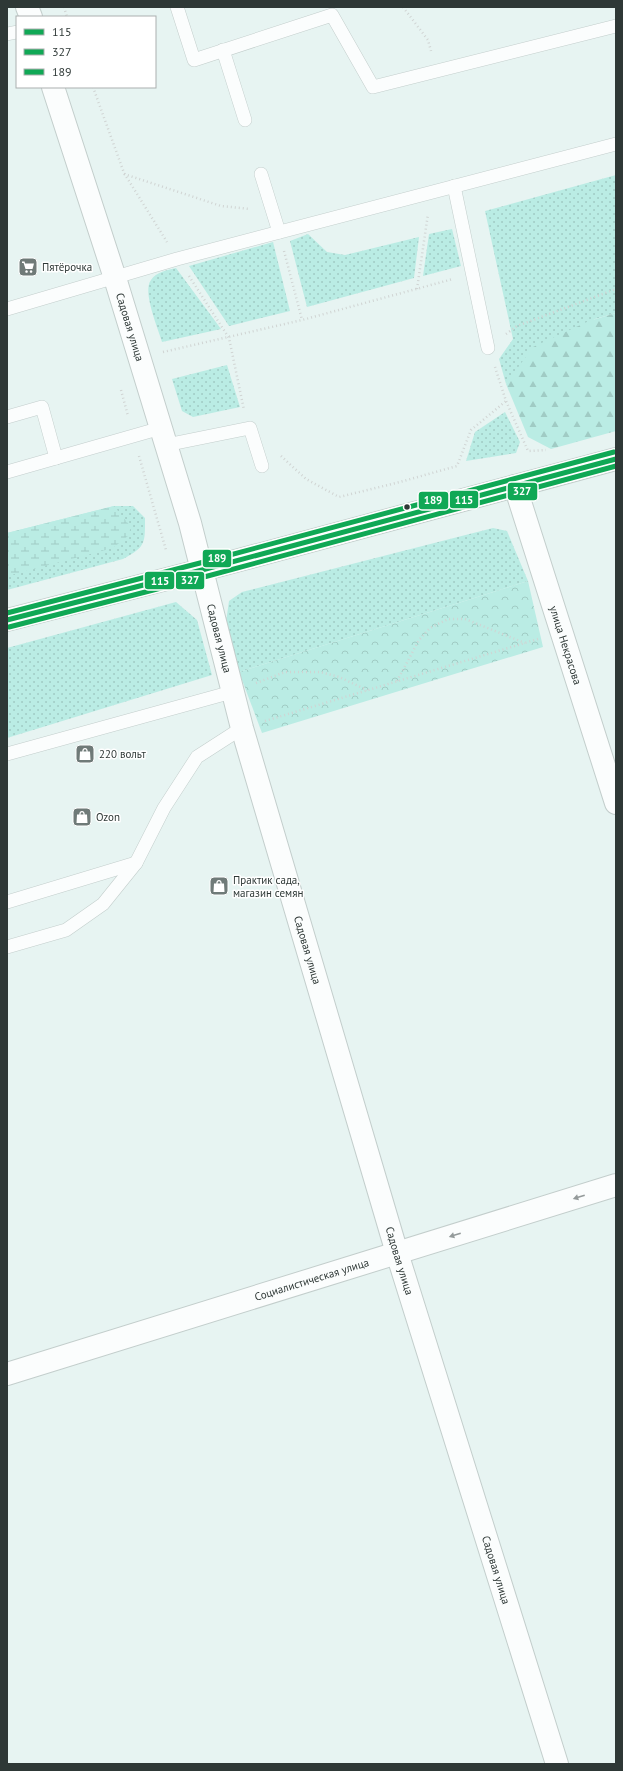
<svg xmlns="http://www.w3.org/2000/svg" width="623" height="1771" font-family="'PT Sans',sans-serif">
<style>
.grass{fill:url(#grass-dots)}
.forest{fill:url(#forest-firs)}
.wetland{fill:url(#wetland-marsh)}
.park{fill:url(#park-crowns)}
.lines{fill:none;stroke-linecap:round;stroke-linejoin:round}
.service-casing{stroke:#c3cecc;stroke-width:14}
.minor-casing{stroke:#c3cecc;stroke-width:24}
.primary-casing{stroke:#c3cecc;stroke-width:24}
.path{stroke:#d0d4d3;stroke-width:2.5;stroke-dasharray:1 3;stroke-linecap:butt}
.service{stroke:#fbfdfd;stroke-width:13}
.minor{stroke:#fbfdfd;stroke-width:22}
.primary{stroke:#fbfdfd;stroke-width:22}
.bus-1-casing{stroke:#fff;stroke-width:8}
.bus-2-casing{stroke:#fff;stroke-width:8}
.bus-3-casing{stroke:#fff;stroke-width:8}
.bus-1{stroke:#10a855;stroke-width:5}
.bus-2{stroke:#10a855;stroke-width:5}
.bus-3{stroke:#10a855;stroke-width:5}
.oneway{fill:#949a9a}
.bus-dot{fill:#2e3836;stroke:#fff;stroke-width:1.5}
.labels{text-anchor:middle;dominant-baseline:central;stroke-width:3;stroke-linejoin:round;paint-order:stroke}
.poi-label{font-size:11px;fill:#2e3836;stroke:#fff;text-anchor:start}
.street-label{font-size:11px;fill:#2e3836;stroke:#fff}
.line-badge{stroke:#fff;stroke-width:1.5}
.badge-label{font-size:11px;text-anchor:middle;font-weight:bold;fill:#fff}
</style>
<defs>
<pattern id="grass-dots" width="8" height="8" patternUnits="userSpaceOnUse"><rect width="8" height="8" fill="#baece4"/><path d="M2 2h.1M6 6h.1" fill="none" stroke="#a0cbc4" stroke-width="1.8" stroke-linecap="round"/></pattern>
<pattern id="forest-firs" width="22" height="20" patternUnits="userSpaceOnUse"><rect width="22" height="20" fill="#baece4"/><path d="M5 1l3.5 6h-7zM16 11l3.5 6h-7z" fill="#a0cbc4"/></pattern>
<pattern id="wetland-marsh" width="20" height="14" patternUnits="userSpaceOnUse"><rect width="20" height="14" fill="#baece4"/><path d="M1 5h8M5 5V1M11 12h8M15 12V8" fill="none" stroke="#a0cbc4"/></pattern>
<pattern id="park-crowns" width="20" height="18" patternUnits="userSpaceOnUse"><rect width="20" height="18" fill="#baece4"/><path d="M2 6a3 3 0 1 1 6 0M12 15a3 3 0 1 1 6 0" fill="none" stroke="#a0cbc4"/></pattern>
</defs>
<rect width="100%" height="100%" fill="#e7f4f2"/>
<g class="grass">
<polygon points="616,175 616,313 595,319 516,373 506,384 499,359 513,339 485,211"/>
<polygon points="452,229 461,266 423,276 429,234"/>
<polygon points="308,234 327,252 345,255 419,237 414,278 307,307 290,241"/>
<polygon points="273,242 290,311 229,326 189,266"/>
<path d="M176 268 221 329 162 342C158 328 142 291 151 280 156 272 168 270 176 268Z"/>
<polygon points="227,365 240,407 193,417 182,411 172,379"/>
<polygon points="505,412 520,442 516,453 466,461 475,432"/>
<path d="M114 506H133L145 518C145 543 146 547 123 559L7 590V533Z"/>
<polygon points="493,528 507,531 528,581 239,672 226,622 229,601 242,592"/>
<polygon points="176,602 197,620 212,675 7,738 7,648"/>
</g>
<polygon class="forest" points="616,313 616,431 551,449 528,437 506,384 533,347 589,321"/>
<polygon class="wetland" points="114,506 131,527 128,536 113,548 7,576 7,533"/>
<polygon class="park" points="528,581 543,647 262,733 239,672"/>
<g class="lines">
<defs>
<g id="service">
<polyline points="177,7 194,60 332,15 373,87 616,26"/>
<polyline points="7,34 17,32"/>
<polyline points="223,50 245,120"/>
<polyline points="261,174 279,232"/>
<polyline points="454,186 488,348"/>
<polyline points="7,309 177,259 616,144"/>
<polyline points="7,417 42,407 56,458"/>
<polyline points="166,445 250,428 262,466"/>
<polyline points="7,472 161,428"/>
<polyline points="7,754 232,692"/>
<polyline points="7,902 136,863"/>
<polyline points="7,947 66,930 103,904 136,863 164,808 197,757 242,728"/>
</g>
<g id="minor">
<polyline points="27,7 31,17"/>
<path id="s1" d="M53 87 115 278 190 523 242 728 397 1253 557 1764"/>
<path id="s2" d="M515 486 616 803"/>
<path id="s3" d="M7 1374 616 1185"/>
</g>
<polyline id="primary" points="7,620 202,570 616,459"/>
</defs>
<use href="#service" class="service-casing"/>
<use href="#minor" class="minor-casing"/>
<use href="#primary" class="primary-casing"/>
<g class="path">
<polyline points="64,7 67,17"/>
<polyline points="403,7 428,40 431,51"/>
<polyline points="93,87 124,173 167,242"/>
<polyline points="124,174 221,206 250,209"/>
<polyline points="284,251 302,320"/>
<polyline points="189,276 229,338 244,410"/>
<polyline points="417,289 428,214"/>
<polyline points="506,334 517,326 616,289"/>
<polyline points="163,352 302,320 453,279"/>
<polyline points="495,367 506,401 528,451 546,450"/>
<polyline points="121,390 128,416"/>
<polyline points="139,456 166,550"/>
<polyline points="281,456 306,479 339,497 400,482 457,466 471,430 506,401"/>
<polyline points="397,681 419,640 430,628 448,619 465,619 525,643"/>
<polyline points="256,683 285,672 320,672 339,677 367,690"/>
<polyline points="265,721 538,639"/>
</g>
<use href="#service" class="service"/>
<use href="#minor" class="minor"/>
<use href="#primary" class="primary"/>
<defs>
<polyline id="bus-1" points="7,620 202,570 616,459"/>
<polyline id="bus-2" points="9,627 204,577 616,466"/>
<polyline id="bus-3" points="7,613 200,563 614,452"/>
</defs>
<use href="#bus-1" class="bus-1-casing"/>
<use href="#bus-2" class="bus-2-casing"/>
<use href="#bus-3" class="bus-3-casing"/>
<use href="#bus-1" class="bus-1"/>
<use href="#bus-2" class="bus-2"/>
<use href="#bus-3" class="bus-3"/>
</g>
<defs><path id="oneway-solid" d="M-6-.8H1V-3.2L6.5 0L1 3.2V.8H-6Z"/></defs>
<g class="oneway">
<use href="#oneway-solid" transform="translate(579 1197) rotate(163)"/>
<use href="#oneway-solid" transform="translate(455 1235) rotate(163)"/>
</g>
<defs>
<symbol id="supermarket-square" viewBox="-11 -11 22 22"><rect x="-9" y="-9" width="18" height="18" rx="4" fill="#6f7a78" stroke="#fff"/><path d="M-6-5.5h2.5l.6 2H6L4.5 2H-2.5L-4.4-4H-6ZM-1.5 3.2a1.3 1.3 0 1 0 .1 0ZM3 3.2a1.3 1.3 0 1 0 .1 0Z" fill="#fff"/></symbol>
<symbol id="shop-square" viewBox="-11 -11 22 22"><rect x="-9" y="-9" width="18" height="18" rx="4" fill="#6f7a78" stroke="#fff"/><path d="M-5-2.5h2.3a2.7 3.5 0 0 1 5.4 0H5L5.5 6h-11ZM-1.5-2.5h3a1.5 2.3 0 0 0-3 0Z" fill="#fff"/></symbol>
</defs>
<g fill-rule="evenodd">
<use href="#supermarket-square" x="17" y="256" width="22" height="22"/>
<use href="#shop-square" x="74" y="743" width="22" height="22"/>
<use href="#shop-square" x="71" y="806" width="22" height="22"/>
<use href="#shop-square" x="208" y="875" width="22" height="22"/>
</g>
<circle class="bus-dot" cx="407" cy="507" r="3.5"/>
<g class="labels">
<g class="poi-label">
<text x="42" y="267">Пятёрочка</text>
<text x="99" y="754">220 вольт</text>
<text x="96" y="817">Ozon</text>
<text x="233" y="880">Практик сада,<tspan x="233" dy="13">магазин семян</tspan></text>
</g>
<g class="street-label">
<text stroke="none"><textPath href="#s1" startOffset="252">Садовая улица</textPath></text>
<text stroke="none"><textPath href="#s1" startOffset="576">Садовая улица</textPath></text>
<text stroke="none"><textPath href="#s2" startOffset="167">улица Некрасова</textPath></text>
<text stroke="none"><textPath href="#s1" startOffset="900">Садовая улица</textPath></text>
<text stroke="none"><textPath href="#s1" startOffset="1224">Садовая улица</textPath></text>
<text stroke="none"><textPath href="#s3" startOffset="319">Социалистическая улица</textPath></text>
<text stroke="none"><textPath href="#s1" startOffset="1548">Садовая улица</textPath></text>
</g>
</g>
<g class="line-badge">
<rect x="507" y="482" width="31" height="19" rx="4" fill="#10a855"/>
<rect x="449" y="490" width="30" height="19" rx="4" fill="#10a855"/>
<rect x="418" y="491" width="31" height="19" rx="4" fill="#10a855"/>
<rect x="202" y="549" width="30" height="19" rx="4" fill="#10a855"/>
<rect x="175" y="571" width="30" height="19" rx="4" fill="#10a855"/>
<rect x="144" y="571" width="31" height="19" rx="4" fill="#10a855"/>
</g>
<g class="badge-label">
<text x="522" y="495">327</text>
<text x="464" y="504">115</text>
<text x="433" y="504">189</text>
<text x="217" y="562">189</text>
<text x="190" y="584">327</text>
<text x="160" y="585">115</text>
</g>
<rect width="623" height="1771" fill="none" stroke="#2e3836" stroke-width="16"/>
<rect x="16" y="16" width="140" height="72" fill="#ffffff" stroke="#abafaf"/>
<rect x="24" y="29" width="20" height="6" fill="#10a855" stroke="#abafaf"/>
<text x="52" y="36" font-size="12" fill="#2e3836">115</text>
<rect x="24" y="49" width="20" height="6" fill="#10a855" stroke="#abafaf"/>
<text x="52" y="56" font-size="12" fill="#2e3836">327</text>
<rect x="24" y="69" width="20" height="6" fill="#10a855" stroke="#abafaf"/>
<text x="52" y="76" font-size="12" fill="#2e3836">189</text>
</svg>
